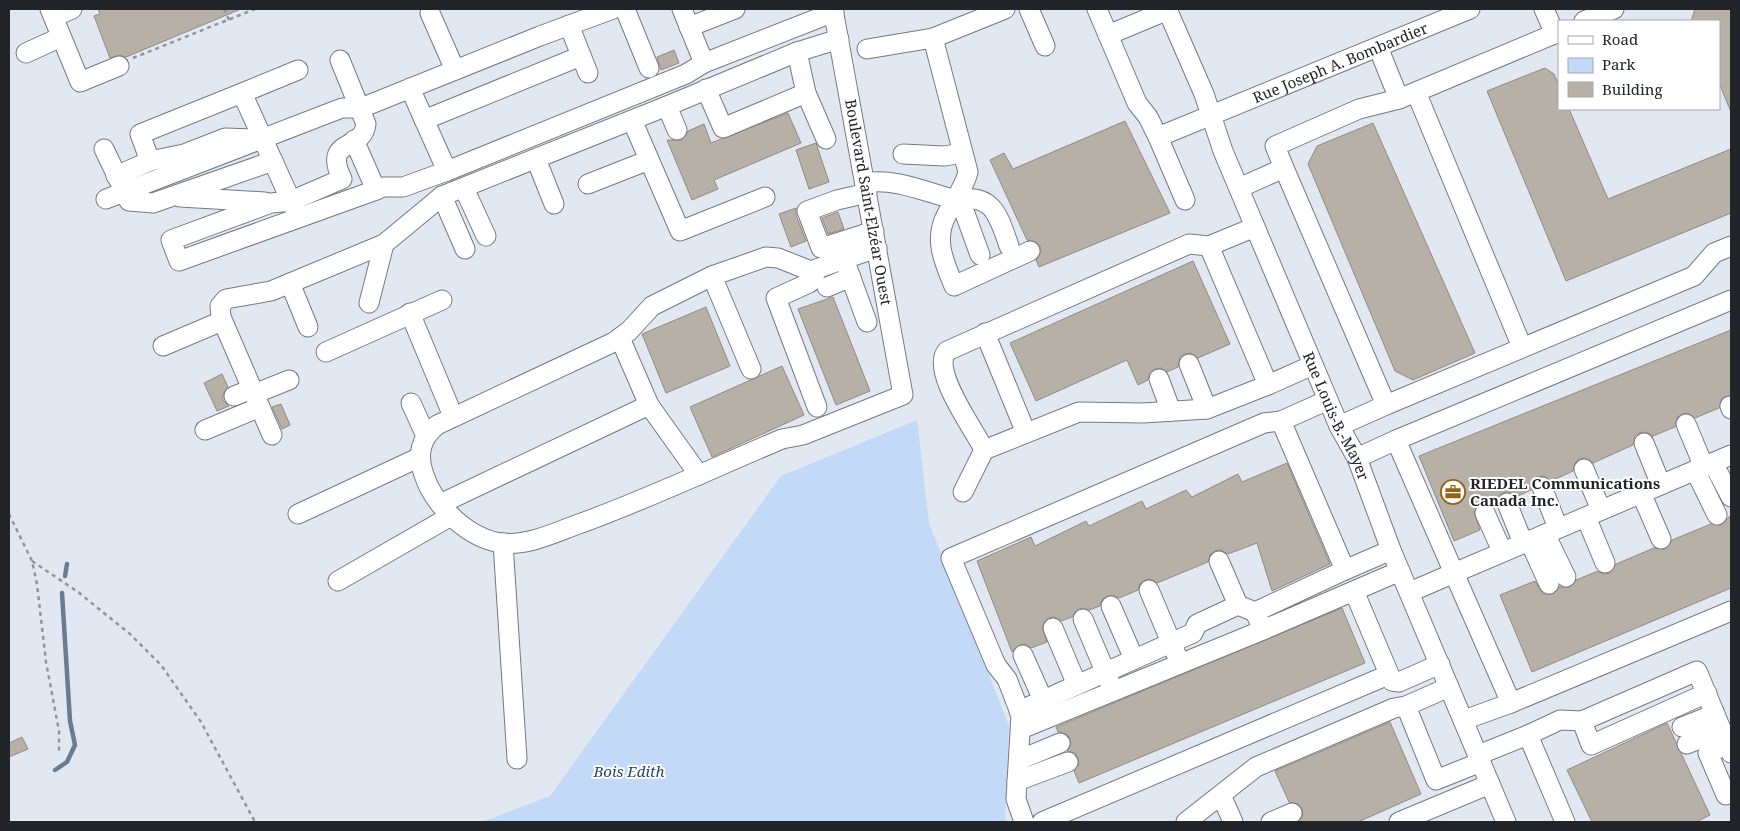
<svg xmlns="http://www.w3.org/2000/svg" width="1740" height="831" font-family="'Noto Serif',serif">
<style>
.green{fill:#c2d9f7}
.lines{fill:none;stroke-linecap:round;stroke-linejoin:round}
.stream{stroke:#6a7c92;stroke-width:4.5}
.building{fill:#b7b0a6;stroke:#938b82}
.minor-casing{stroke:#747a83;stroke-width:21}
.path{stroke:#91969d;stroke-width:2.5;stroke-dasharray:4 4;stroke-linecap:butt}
.minor{stroke:#fff;stroke-width:19}
.labels{text-anchor:middle;dominant-baseline:central;stroke-width:4;stroke-linejoin:round;paint-order:stroke}
.street-label{font-size:15px;fill:#212428;stroke:#fff}
.poi-label{font-size:15px;font-weight:bold;fill:#212428;stroke:#fff;text-anchor:start}
.park-label{font-size:15px;font-style:italic;fill:#24446f;stroke:#fff}
</style>
<rect width="100%" height="100%" fill="#e1e8f2"/>
<polygon class="green" points="917,420 929,523 1009,726 1005,822 482,822 550,796 781,476"/>
<g class="lines">
<g class="stream">
<polyline points="65,576 67,564"/>
<polyline points="55,770 67,762 75,745 70,721 62,593"/>
</g>
</g>
<g class="building">
<polygon points="98,9 241,9 126,57 120,55 110,58 94,16 100,14"/>
<polygon points="1695,9 1731,9 1731,112 1719,83 1719,21 1691,21"/>
<polygon points="674,50 679,63 661,70 657,57"/>
<polygon points="1545,68 1554,74 1559,86 1559,109 1569,109 1608,199 1731,149 1731,213 1566,281 1487,91"/>
<polygon points="788,113 801,143 714,180 718,189 692,200 667,140 682,140 688,131 704,124 711,143"/>
<polygon points="1125,121 1170,213 1039,267 1036,260 1041,253 1040,246 1036,242 1027,240 990,160 1004,153 1013,169"/>
<polygon points="1373,123 1475,353 1413,380 1395,371 1308,164 1317,146"/>
<polygon points="816,143 829,182 809,189 796,150"/>
<polygon points="796,208 796,215 806,241 791,247 779,214"/>
<polygon points="838,212 844,229 828,234 822,218"/>
<polygon points="1193,261 1230,344 1198,358 1191,353 1184,354 1180,357 1178,367 1167,372 1161,368 1155,369 1150,372 1148,380 1138,385 1127,360 1036,401 1010,343"/>
<polygon points="833,297 870,391 836,405 798,309"/>
<polygon points="706,307 730,366 666,393 642,334"/>
<polygon points="1731,330 1731,395 1722,398 1719,408 1695,418 1688,413 1682,414 1677,418 1675,427 1653,436 1646,432 1639,433 1635,436 1633,445 1593,463 1586,458 1579,459 1575,463 1573,471 1551,481 1544,476 1537,477 1533,480 1531,490 1516,497 1509,492 1502,493 1498,496 1496,505 1494,506 1487,502 1480,503 1474,512 1480,530 1454,541 1419,456"/>
<polygon points="782,366 804,415 712,457 690,407"/>
<polygon points="222,374 228,387 223,394 223,400 229,406 217,411 204,383"/>
<polygon points="281,404 290,425 282,429 272,407"/>
<polygon points="1287,463 1330,564 1272,591 1257,543 1228,554 1221,550 1215,551 1210,555 1208,562 1157,583 1151,579 1145,580 1140,584 1138,590 1119,598 1113,595 1107,596 1102,600 1100,606 1089,610 1079,608 1072,617 1061,621 1055,617 1048,618 1042,627 1047,642 1031,648 1025,644 1019,645 1012,652 977,561 1031,537 1035,546 1086,521 1089,526 1142,501 1146,509 1186,490 1192,497 1238,474 1242,482"/>
<polygon points="1731,515 1731,588 1532,672 1500,595 1535,581 1543,594 1553,594 1559,587 1570,587 1576,580 1598,571 1603,574 1610,573 1616,564 1654,548 1666,549 1672,540 1711,524 1721,525"/>
<polygon points="1342,608 1365,663 1079,783 1074,771 1079,764 1078,758 1075,753 1067,751 1071,745 1070,738 1066,734 1058,732 1056,727"/>
<polygon points="1390,722 1421,794 1358,822 1298,822 1303,815 1302,808 1298,804 1289,802 1275,771"/>
<polygon points="1667,723 1710,815 1696,822 1592,822 1567,770"/>
<polygon points="22,737 28,749 9,757 9,743"/>
</g>
<g class="lines">
<defs>
<g id="minor">
<polyline points="50,9 80,82 119,66"/>
<polyline points="625,9 649,68"/>
<polyline points="682,9 704,63 834,12"/>
<polyline points="1029,9 1045,46"/>
<path id="s1" d="M1097 9 1137 103 1148 117 1158 137 1470 9"/>
<path id="s2" d="M1167 9 1204 94 1223 151 1339 426 1357 458 1391 550 1506 822"/>
<polyline points="1544,9 1555,34"/>
<polyline points="430,13 455,70"/>
<polyline points="54,17 72,9"/>
<polyline points="1584,21 1614,9"/>
<polyline points="569,25 588,73"/>
<polyline points="689,27 735,9"/>
<polyline points="1108,35 1168,10"/>
<path d="M933 38 968 172C964 188 955 199 947 214 933 239 944 262 954 286L1030 251"/>
<polyline points="1378,47 1399,99 1559,32"/>
<polyline points="867,49 933,38 1005,9"/>
<polyline points="26,53 61,37"/>
<polyline points="410,88 447,171 686,74 704,63"/>
<polyline points="706,89 723,128 806,93"/>
<polyline points="1416,92 1522,347"/>
<polyline points="242,93 298,70"/>
<polyline points="424,120 581,56"/>
<polyline points="632,120 680,231 765,197"/>
<polyline points="677,130 667,106 797,52"/>
<polyline points="1158,137 1185,200"/>
<polyline points="826,139 806,93 797,52 839,39"/>
<polyline points="354,140 376,190"/>
<polyline points="104,149 129,201 153,203 273,161"/>
<polyline points="903,154 944,156 963,153"/>
<polyline points="536,159 554,204"/>
<polyline points="150,161 184,154 225,138 254,139"/>
<polyline points="1284,168 1275,146 1359,109 1399,99"/>
<path d="M116 176 150 161 140 134 242 93 291 201 342 179C322 137 363 152 366 124L340 60"/>
<path d="M865 183C894 177 928 193 956 200L963 208 980 255"/>
<polyline points="588,184 649,160"/>
<polyline points="464,188 486,236"/>
<polyline points="1239,188 1284,168 1386,405 1339,426"/>
<polyline points="867,193 837,200 807,211 821,248 874,231"/>
<polyline points="442,196 465,249"/>
<polyline points="180,197 265,202"/>
<polyline points="106,199 342,108 361,108 540,36 613,9"/>
<path d="M956 200C993 192 999 217 1009 246"/>
<polyline points="299,218 291,201 271,203 171,240 179,261 376,190 383,187 403,187 447,171"/>
<polyline points="1255,227 1209,246 1268,385 1313,365"/>
<path d="M1209 246 1189 244 947 351C930 371 975 430 984 450L1079 412 1143 413 1207 409 1268 385"/>
<polyline points="816,270 813,280 809,283 776,298 817,407"/>
<path d="M712 276 652 306 629 331 614 342 437 425C420 439 417 454 424 475 434 506 470 540 503 543 527 546 554 533 576 525 646 500 713 468 782 439L803 435 903 395 833 9"/>
<polyline points="290,283 308,327"/>
<polyline points="827,287 851,277"/>
<polyline points="369,303 384,244"/>
<polyline points="410,313 453,416"/>
<polyline points="867,322 844,259 877,248"/>
<polyline points="985,333 1026,433"/>
<polyline points="620,338 649,405 699,475"/>
<polyline points="163,346 222,321"/>
<polyline points="326,352 442,300"/>
<polyline points="1189,364 1207,409"/>
<polyline points="751,369 712,276 766,257 778,258 811,271 844,259"/>
<polyline points="1159,379 1171,411"/>
<polyline points="254,394 289,380"/>
<polyline points="234,396 252,389"/>
<polyline points="1328,400 1281,421 1345,570 1391,550"/>
<polyline points="411,403 426,436"/>
<polyline points="1386,405 1694,276 1714,253 1731,246"/>
<polyline points="1730,406 1731,409"/>
<polyline points="1686,424 1704,467"/>
<polyline points="205,430 260,407"/>
<polyline points="272,435 221,317 220,306 226,299 271,291 384,244 442,196 667,106"/>
<polyline points="1396,440 1731,300"/>
<polyline points="1644,443 1661,485"/>
<polyline points="1731,455 1454,573 1511,703 1731,611"/>
<polyline points="1357,458 1396,440 1454,573 1410,592"/>
<polyline points="1713,463 1731,497"/>
<polyline points="1584,469 1601,510"/>
<polyline points="1695,470 1717,515"/>
<polyline points="1542,487 1558,528"/>
<polyline points="963,492 984,450"/>
<polyline points="1641,493 1661,539"/>
<polyline points="1507,503 1523,543"/>
<polyline points="440,504 649,405"/>
<polyline points="1485,513 1502,551"/>
<polyline points="298,514 420,457"/>
<polyline points="1586,517 1605,563"/>
<polyline points="1545,534 1566,577"/>
<polyline points="1529,540 1549,584"/>
<polyline points="503,543 517,759"/>
<polyline points="1219,561 1238,605"/>
<polyline points="1345,570 1255,612 1263,630 1400,571"/>
<polyline points="338,581 451,516"/>
<polyline points="1149,590 1176,654"/>
<polyline points="1354,591 1392,681 1399,682 1440,664"/>
<polyline points="1111,606 1134,659"/>
<polyline points="1083,619 1110,683"/>
<polyline points="1053,628 1077,685"/>
<polyline points="1023,655 1043,700"/>
<polyline points="1449,687 1406,706 1436,780 1481,762"/>
<polyline points="1019,711 1193,633 1197,624 1238,605 1255,612"/>
<polyline points="1464,720 1511,703"/>
<polyline points="1582,721 1591,745 1707,693"/>
<polyline points="1682,727 1715,714"/>
<polyline points="1021,729 1263,630"/>
<polyline points="1528,735 1560,720 1582,721 1697,671 1731,753"/>
<polyline points="1687,744 1722,730"/>
<polyline points="1728,744 1708,753 1726,795 1731,793"/>
<polyline points="1478,755 1528,735 1565,822"/>
<polyline points="1019,760 1060,743"/>
<polyline points="1017,781 1068,762"/>
<polyline points="1221,795 1233,822"/>
<polyline points="1024,822 1016,799 1021,715 1007,679 996,665 951,558 1264,423 1281,421"/>
<polyline points="1042,822 1388,675"/>
<polyline points="1186,822 1256,767 1394,708 1406,706"/>
<polyline points="1271,822 1292,813"/>
<polyline points="1399,822 1490,784"/>
</g>
</defs>
<use href="#minor" class="minor-casing"/>
<g class="path">
<polyline points="224,9 229,20"/>
<polyline points="133,58 255,9"/>
<polyline points="9,514 32,561 37,584 46,662 59,731 59,754"/>
<polyline points="32,561 78,592 130,634 161,665 201,722 255,822"/>
</g>
<use href="#minor" class="minor"/>
</g>
<defs>
<symbol id="office-ring" viewBox="-11 -11 22 22"><circle r="9.5" fill="#fff" stroke="#956515" stroke-width="1.5"/><path d="M-6-3h4V-5.5h4V-3h4V5H-6ZM-1-4.5V-3h2v-1.5ZM-6 0V1H6V0Z" fill="#956515"/></symbol>
</defs>
<g fill-rule="evenodd">
<use href="#office-ring" x="1439" y="478" width="28" height="28"/>
</g>
<g class="labels">
<g class="street-label">
<text stroke="none"><textPath href="#s1" startOffset="339">Rue Joseph A. Bombardier</textPath></text>
<text transform="translate(869 202) rotate(80)">Boulevard Saint-Elzéar Ouest</text>
<text stroke="none"><textPath href="#s2" startOffset="441">Rue Louis-B.-Mayer</textPath></text>
</g>
<g class="poi-label">
<text x="1470" y="483">RIEDEL Communications<tspan x="1470" dy="17">Canada Inc.</tspan></text>
</g>
<g class="park-label">
<text x="629" y="771">Bois Edith</text>
</g>
</g>
<rect width="1740" height="831" fill="none" stroke="#212428" stroke-width="20"/>
<rect x="1558" y="20" width="162" height="90" fill="#ffffff" stroke="#a6a7a9"/>
<rect x="1568" y="36" width="25" height="8" fill="#ffffff" stroke="#a6a7a9"/>
<text x="1602" y="45" font-size="15" fill="#212428">Road</text>
<rect x="1568" y="58" width="25" height="15" fill="#c2d9f7" stroke="#a6a7a9"/>
<text x="1602" y="70" font-size="15" fill="#212428">Park</text>
<rect x="1568" y="82" width="25" height="15" fill="#b7b0a6" stroke="#a6a7a9"/>
<text x="1602" y="95" font-size="15" fill="#212428">Building</text>
</svg>
